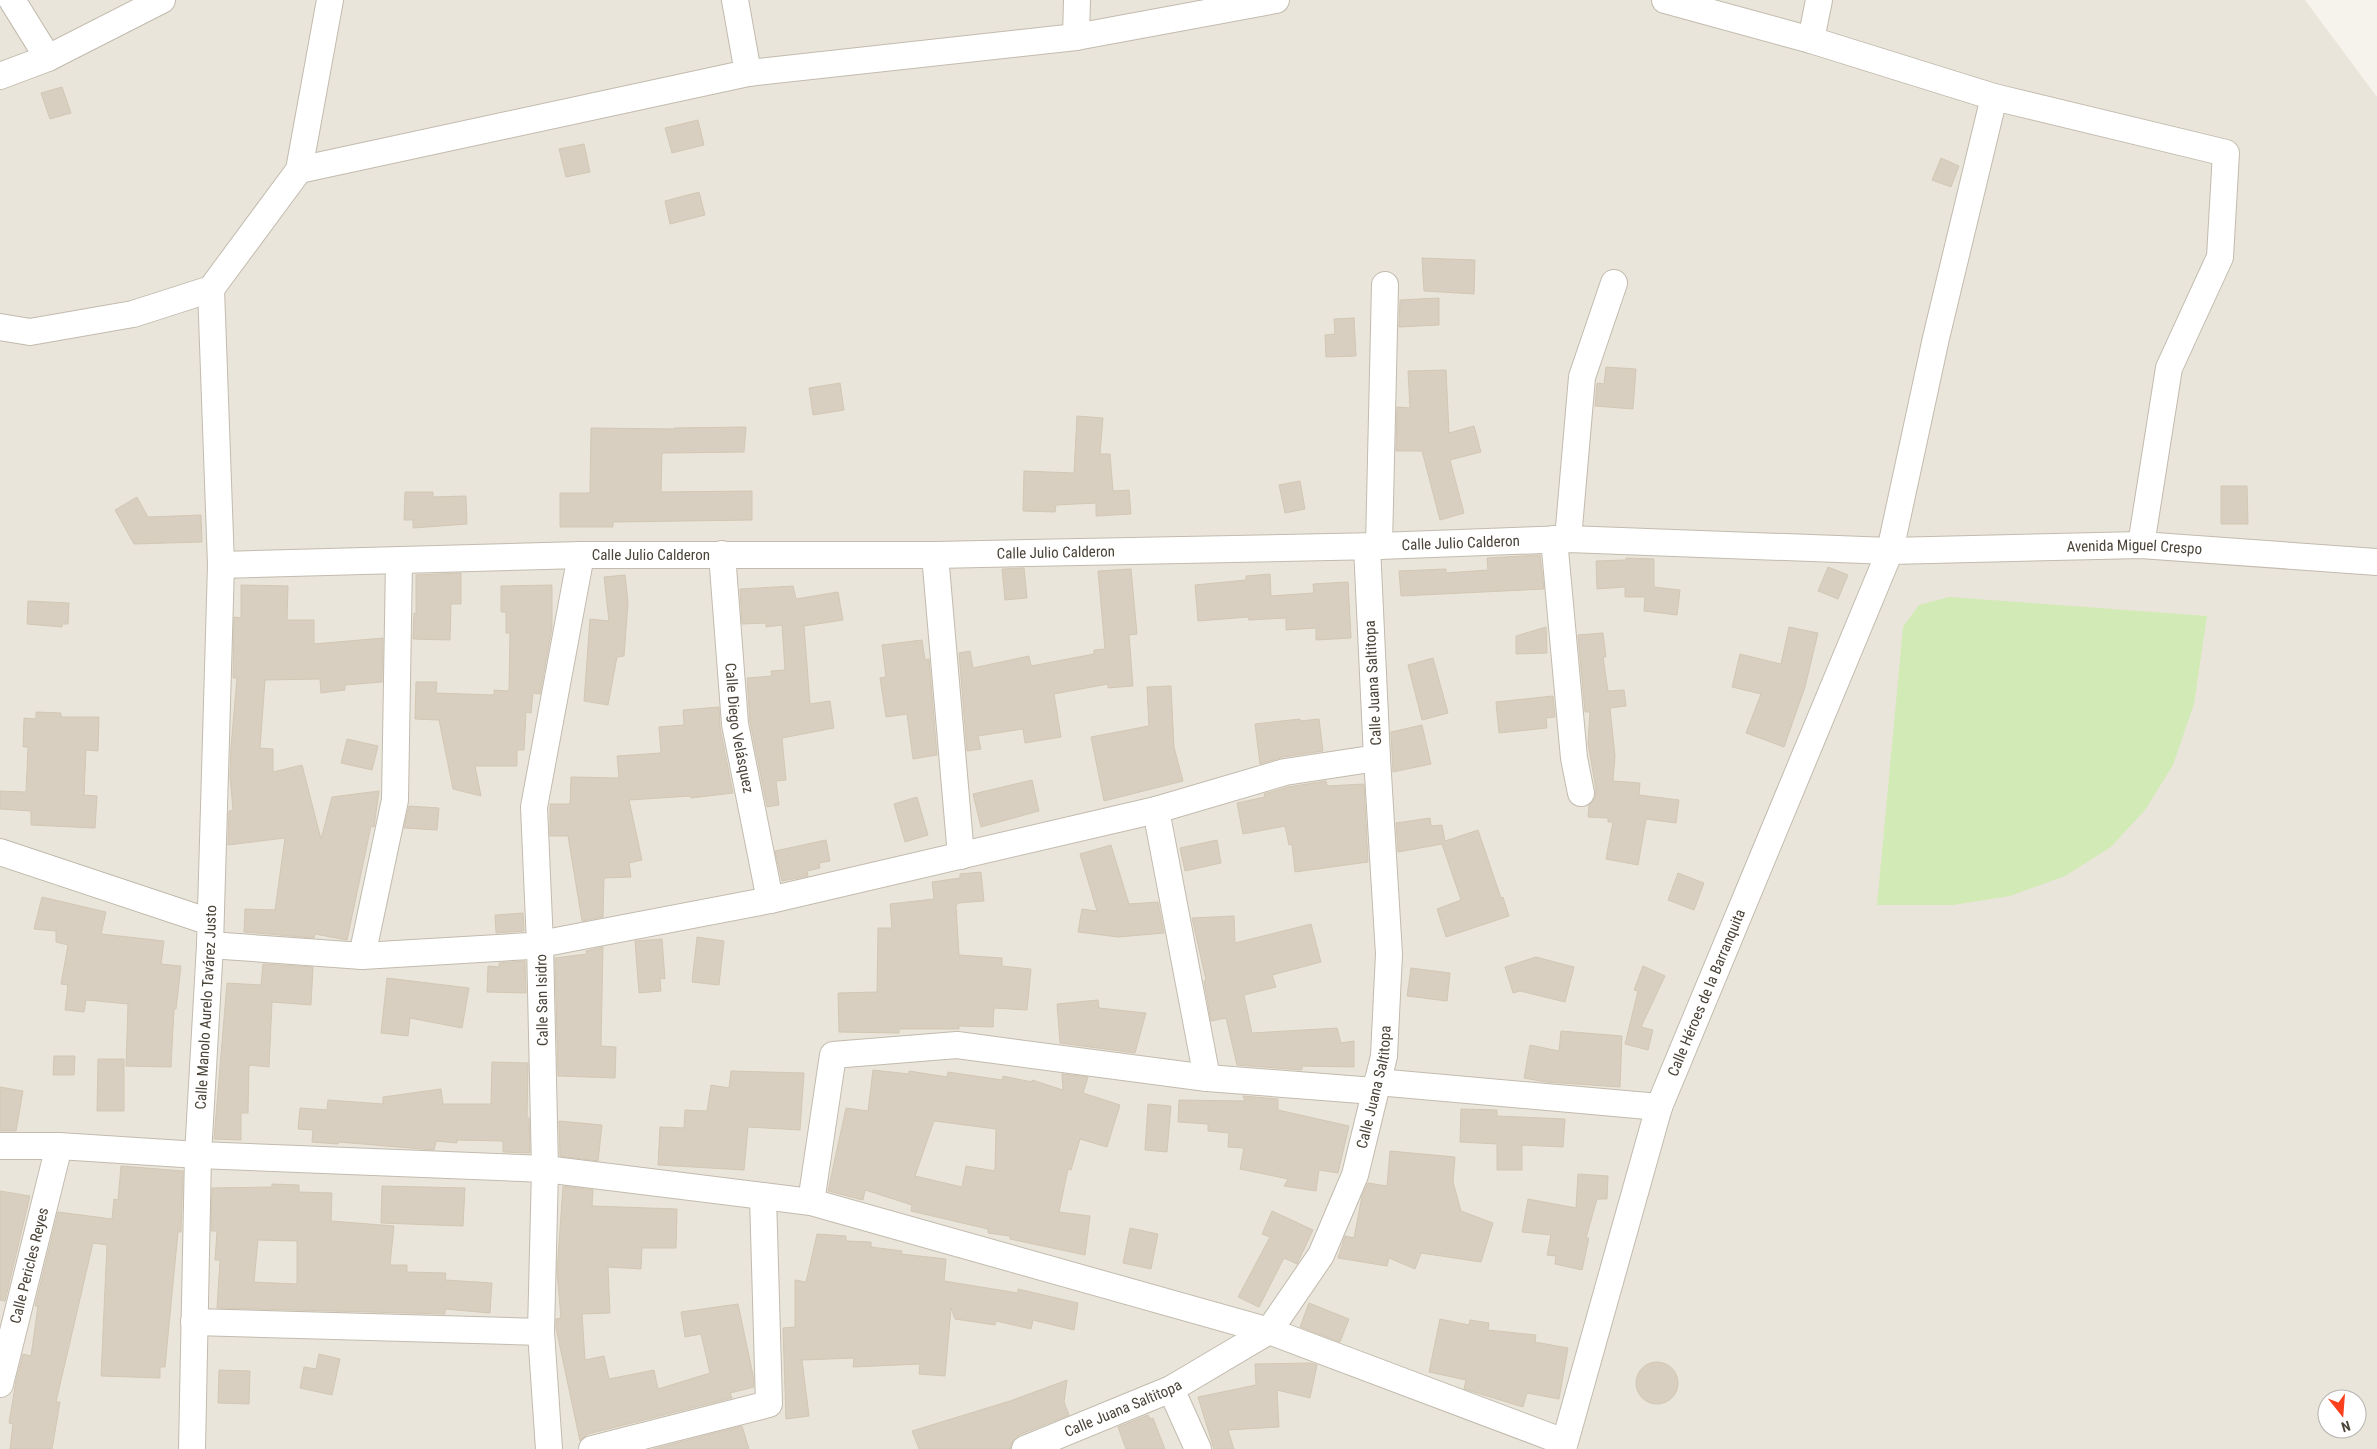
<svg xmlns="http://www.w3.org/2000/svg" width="2377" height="1449" font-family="'Roboto Condensed',sans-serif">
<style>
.residential{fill:#eae5da;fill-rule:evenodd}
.green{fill:#d2eab5}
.building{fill:#d8cfc1;stroke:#d3c7b4;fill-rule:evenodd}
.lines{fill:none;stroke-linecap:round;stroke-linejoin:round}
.street-casing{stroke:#c2bbae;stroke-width:28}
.street{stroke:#fff;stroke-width:26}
.labels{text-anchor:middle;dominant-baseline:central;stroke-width:5;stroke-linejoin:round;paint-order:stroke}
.street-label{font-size:15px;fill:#4b4439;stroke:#fff}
</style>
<rect width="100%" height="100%" fill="#f6f3ec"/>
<path class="residential" d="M0 0H2305L2377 97V1449H0ZM2327 1399H2357V1429H2327Z"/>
<polygon class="green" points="1949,597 2207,616 2194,704 2173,765 2145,810 2111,847 2065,876 2010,896 1953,905 1877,905 1903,627 1919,605"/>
<g class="building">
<polygon points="62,87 71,113 50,119 41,93"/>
<polygon points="698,120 704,145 672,153 665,128"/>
<polygon points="584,144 590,172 566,177 559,149"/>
<polygon points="1941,158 1959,166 1951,187 1932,180"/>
<polygon points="699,192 705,215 670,224 665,201"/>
<polygon points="1422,258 1475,260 1474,294 1424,291"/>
<polygon points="1439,298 1439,325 1399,327 1400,300"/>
<polygon points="1354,318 1356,356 1326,357 1325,335 1335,334 1334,319"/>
<polygon points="1606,367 1636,369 1633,409 1595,406 1597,383 1604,384"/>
<polygon points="1446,370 1449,433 1474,426 1481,452 1450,460 1464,513 1440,520 1422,451 1396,451 1397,407 1410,408 1408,371"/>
<polygon points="840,383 844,410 813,415 809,388"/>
<polygon points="1077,416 1103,418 1100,454 1110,454 1113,491 1129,490 1131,514 1096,516 1096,503 1056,505 1055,512 1023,511 1024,471 1074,473"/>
<polygon points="746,427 744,452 662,453 661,492 752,491 752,520 613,522 613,527 560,527 560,493 590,493 591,428 674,429 674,428"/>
<polygon points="1300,481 1305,509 1285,513 1279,485"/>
<polygon points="2221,486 2247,486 2248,524 2221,524"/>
<polygon points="405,492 433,492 433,497 466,496 467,524 413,528 413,520 404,520"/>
<polygon points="137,497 148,517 201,515 202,542 134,544 115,510"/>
<polygon points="1540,555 1544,589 1401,596 1399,571 1446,569 1446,573 1488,570 1487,558"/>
<polygon points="1626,558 1654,559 1654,587 1680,590 1677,615 1644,611 1645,597 1625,597 1625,587 1597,589 1596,561 1626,560"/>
<polygon points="1828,567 1848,575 1838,599 1818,591"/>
<polygon points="1024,568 1027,598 1005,600 1002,569"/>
<polygon points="1131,569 1137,634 1129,635 1133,686 1108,688 1108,684 1054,694 1061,737 1025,743 1023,729 978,736 981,749 967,751 959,653 970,651 973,668 1029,656 1031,666 1094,654 1094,650 1105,649 1098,571"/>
<polygon points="461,573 461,604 451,604 450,640 413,639 414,613 416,614 416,575"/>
<polygon points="1270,574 1271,596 1314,593 1313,584 1348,582 1351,638 1316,640 1316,628 1286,630 1286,618 1249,620 1248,617 1198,621 1195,585 1246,580 1246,576"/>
<polygon points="625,575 628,603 624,656 617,657 608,705 584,701 590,619 609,621 604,577"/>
<polygon points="241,585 288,586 287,620 314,620 314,644 383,638 382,682 345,685 345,690 321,693 320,679 265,680 260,748 273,749 273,772 302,765 321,839 332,797 379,791 374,827 371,826 347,940 315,934 314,938 244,932 245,909 275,910 285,838 228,845 229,811 233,810 230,776 231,747 237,678 233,678 234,617 241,618"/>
<polygon points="552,585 552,628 540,694 533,693 531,713 526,712 524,750 517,750 517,766 475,766 481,796 453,789 439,720 415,719 416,682 437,682 436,693 494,695 494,690 509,691 510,633 506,633 506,612 501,612 501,586"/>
<polygon points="793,586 796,599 838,592 843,620 804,626 810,704 830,701 834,728 782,738 786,780 776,781 779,805 767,807 750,722 747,678 772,676 771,671 785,670 782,625 766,627 766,623 742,624 740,589"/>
<polygon points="28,601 69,603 68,624 62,624 62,627 27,624"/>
<polygon points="1546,627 1547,653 1516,654 1516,636"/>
<polygon points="1789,627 1818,633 1805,687 1784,747 1746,733 1761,694 1732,687 1740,654 1781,664"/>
<polygon points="1603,633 1606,657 1603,657 1608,691 1624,690 1626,706 1610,708 1615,756 1613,781 1640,783 1639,795 1679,800 1676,823 1646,819 1638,865 1606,859 1613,822 1608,822 1608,818 1588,817 1589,805 1595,798 1596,790 1588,743 1590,712 1585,712 1578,635"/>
<polygon points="922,640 925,660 929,659 937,755 913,759 907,714 886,717 880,678 886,677 882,645"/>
<polygon points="1433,658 1448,713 1422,720 1408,665"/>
<polygon points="1171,686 1174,747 1183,781 1104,801 1091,737 1149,726 1147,687"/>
<polygon points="1553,696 1555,717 1546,718 1547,728 1499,733 1496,702"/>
<polygon points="719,707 720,727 733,793 691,798 690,796 629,800 642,860 629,863 631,877 604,878 603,917 582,921 568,836 550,836 550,804 570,804 571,777 619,778 617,756 661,753 659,727 684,725 683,710"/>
<polygon points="36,712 61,713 61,717 99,717 98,751 86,750 84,795 97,796 95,828 31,825 31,811 0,809 0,791 26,792 28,747 23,747 24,718 36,719"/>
<polygon points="1300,719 1300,721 1319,719 1323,751 1283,757 1260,764 1255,724"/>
<polygon points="1422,725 1431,764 1393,772 1391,732"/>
<polygon points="347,739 378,746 372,770 341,763"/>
<polygon points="1032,780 1039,811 981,827 973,794"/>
<polygon points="1326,781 1327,786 1364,784 1368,862 1295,872 1292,844 1289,845 1285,826 1243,834 1237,803 1265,797 1264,794 1288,787"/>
<polygon points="917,797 928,835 905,842 894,804"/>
<polygon points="409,806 439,808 437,830 404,828"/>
<polygon points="1430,818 1431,826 1442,825 1445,841 1478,830 1501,898 1503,897 1509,916 1446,937 1437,909 1461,900 1442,844 1398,852 1396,823"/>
<polygon points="826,840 830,861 819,863 820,868 807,871 808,876 782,881 775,851"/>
<polygon points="1217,840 1221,863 1185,871 1180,848"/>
<polygon points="1111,845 1129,904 1158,902 1164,933 1118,937 1078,932 1082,909 1097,911 1080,854"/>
<polygon points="981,872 984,901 958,903 956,906 959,955 1002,958 1002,966 1031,969 1027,1010 994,1008 993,1027 959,1026 959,1029 899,1029 899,1033 839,1032 838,993 877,992 878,928 892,928 890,904 934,899 932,882 960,878 960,874"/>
<polygon points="1678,873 1704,883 1694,910 1668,900"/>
<polygon points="42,897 106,912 101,934 164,941 161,964 181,966 176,1009 174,1009 171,1067 126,1066 128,1004 86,1000 84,1012 65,1010 68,985 61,984 68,945 56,942 56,931 34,929"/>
<polygon points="523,913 524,931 496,933 495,915"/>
<polygon points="1234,916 1235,943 1311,924 1321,962 1272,975 1276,987 1244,995 1252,1033 1337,1028 1341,1043 1354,1041 1354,1067 1302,1066 1302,1070 1237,1065 1226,1018 1211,1021 1204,981 1206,980 1192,918"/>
<polygon points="697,937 724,941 719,985 692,982"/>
<polygon points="662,939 665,979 660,978 661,991 639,993 635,941"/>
<polygon points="603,947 601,1046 616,1047 615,1078 558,1076 555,958 587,954 586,951"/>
<polygon points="1536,957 1574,967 1565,1002 1520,991 1513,993 1505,967"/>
<polygon points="525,961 526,993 487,992 488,966 499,967 499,963"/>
<polygon points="263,964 313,967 311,1005 272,1002 269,1067 249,1065 248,1113 241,1113 241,1140 214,1139 227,983 261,985"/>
<polygon points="1643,966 1665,976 1641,1027 1653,1030 1648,1050 1625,1044 1638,991 1634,990"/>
<polygon points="1411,968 1450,973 1447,1001 1407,996"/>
<polygon points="387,978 469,988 462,1028 410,1018 408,1036 381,1033"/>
<polygon points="1098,1000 1099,1008 1146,1013 1135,1053 1060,1043 1057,1004"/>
<polygon points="1561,1031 1622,1036 1620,1087 1546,1082 1524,1078 1530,1045 1559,1051"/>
<polygon points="54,1056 75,1056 74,1075 53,1075"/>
<polygon points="98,1059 124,1059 124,1111 97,1111"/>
<polygon points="492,1062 528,1063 527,1118 529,1118 530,1153 503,1152 503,1141 457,1140 457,1143 436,1141 434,1150 339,1142 338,1144 312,1142 313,1130 298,1129 300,1108 327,1110 328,1100 383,1104 383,1097 441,1089 443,1104 491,1104"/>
<path d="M873 1070 909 1074V1071L947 1077 948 1072 1002 1080 1003 1076 1032 1082V1080L1063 1090 1062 1074 1088 1077 1083 1093 1120 1105 1107 1147 1080 1139 1071 1170 1068 1169 1059 1212 1090 1216 1085 1255 1010 1239V1236L988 1233V1229L911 1211 912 1205 865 1190 863 1200 828 1191 846 1108 868 1111ZM934 1121 996 1129 995 1171 966 1166 962 1187 915 1176Z"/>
<polygon points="731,1071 804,1073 800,1130 748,1127 744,1170 658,1165 660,1127 684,1128 685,1110 707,1111 711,1085 729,1088"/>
<polygon points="0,1087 23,1091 16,1131 0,1131"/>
<polygon points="1243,1096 1278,1099 1278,1110 1349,1126 1338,1173 1319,1170 1316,1191 1284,1186 1288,1179 1240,1169 1244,1148 1228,1147 1229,1133 1208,1131 1208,1124 1178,1122 1179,1100 1245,1101"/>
<polygon points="1148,1104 1171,1106 1167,1152 1145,1150"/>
<polygon points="1461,1109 1497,1110 1497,1116 1565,1119 1563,1147 1522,1145 1522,1170 1497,1170 1497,1144 1460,1142"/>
<polygon points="559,1121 602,1125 598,1161 560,1156"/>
<polygon points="1390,1151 1455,1157 1453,1182 1461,1211 1493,1223 1481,1262 1421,1253 1415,1269 1389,1258 1387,1266 1338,1258 1345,1236 1354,1238 1362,1196 1368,1183 1387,1186"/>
<polygon points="121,1166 183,1171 181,1232 178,1232 165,1367 160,1367 160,1378 101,1376 107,1245 93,1243 56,1402 60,1402 52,1449 10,1449 13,1424 9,1423 16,1381 23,1354 31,1356 38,1306 35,1306 58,1212 112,1219 114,1199 118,1200"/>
<polygon points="1578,1174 1608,1176 1607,1199 1597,1199 1586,1238 1589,1238 1582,1270 1555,1264 1556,1256 1547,1255 1551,1235 1522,1232 1528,1199 1576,1208"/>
<path d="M272 1184 299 1185V1192L332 1193 331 1221 394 1226 390 1265H407V1272L446 1273 445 1280 492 1283 490 1313 445 1309V1314L217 1308 220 1260H215L217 1231H211L212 1188 272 1187ZM258 1240 297 1241V1284L254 1282Z"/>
<polygon points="382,1186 465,1188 463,1226 381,1223"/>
<polygon points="563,1186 593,1190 592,1206 677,1209 676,1248 642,1248 641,1269 608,1267 610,1313 582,1314 585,1360 604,1356 609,1379 654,1370 658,1389 710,1373 701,1334 685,1337 681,1312 738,1304 753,1375 754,1387 730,1393 732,1398 588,1434 580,1441 556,1328 556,1319 561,1318 557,1272"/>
<polygon points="0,1191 30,1196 5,1301 0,1300"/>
<polygon points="1272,1211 1313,1230 1297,1264 1284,1258 1259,1307 1238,1297 1270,1237 1262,1234"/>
<polygon points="1130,1228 1158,1234 1151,1269 1123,1263"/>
<polygon points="817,1234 846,1236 846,1241 871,1242 871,1247 902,1251 901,1254 946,1259 944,1281 1018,1293 1018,1289 1078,1303 1074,1330 1033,1320 1031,1329 996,1321 995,1325 955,1319 951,1308 945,1376 919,1374 920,1364 853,1367 854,1358 802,1360 809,1416 786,1419 783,1328 795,1327 795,1280 806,1282"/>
<polygon points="1309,1303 1349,1319 1340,1342 1300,1327"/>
<polygon points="1440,1319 1469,1325 1470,1320 1489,1323 1488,1330 1536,1335 1535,1342 1568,1348 1559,1399 1527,1393 1523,1407 1464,1389 1466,1380 1429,1372"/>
<polygon points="319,1354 340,1359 332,1395 300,1388 304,1367 316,1369"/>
<circle cx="1657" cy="1383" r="21"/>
<polygon points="1310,1363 1317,1365 1310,1398 1277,1390 1279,1427 1228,1430 1234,1449 1214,1449 1198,1397 1256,1385 1255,1364"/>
<polygon points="219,1370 250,1371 249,1404 218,1403"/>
<polygon points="1067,1380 1064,1402 1069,1415 1019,1435 1013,1440 1010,1449 919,1449 912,1431 1010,1401"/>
<polygon points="1148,1415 1150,1419 1153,1418 1165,1449 1126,1449 1118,1427"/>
<polygon points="742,1426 749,1449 653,1449"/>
</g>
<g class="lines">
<defs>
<g id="street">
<polyline points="12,0 48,58"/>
<polyline points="735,0 748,73"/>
<polyline points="1665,0 1811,40 1994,97 2226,153 2220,257 2169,368 2141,545"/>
<polyline points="1076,37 1077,0"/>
<polyline points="1811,40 1819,0"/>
<polyline points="0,76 48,58 162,0"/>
<polyline points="299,170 748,73 1076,37 1276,0"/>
<polyline points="0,327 30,332 133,314 211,289 299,170 330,0"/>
<polyline points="1554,539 1574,758 1581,793"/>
<polyline points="1568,539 1582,377 1614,283"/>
<polyline points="1379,546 1385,285"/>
<path id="s1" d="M722 554 735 724 770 900"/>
<polyline points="935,555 961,856"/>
<path id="s2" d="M221 565 581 555H935L1379 546 1568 539 1890 551 2141 545 2377 562"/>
<polyline points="1156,810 1207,1078"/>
<polyline points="0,852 210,922"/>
<polyline points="210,945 362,956 530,946 770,900 1156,810 1285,772 1377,758"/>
<polyline points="362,956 395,800 399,561"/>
<polyline points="1377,1082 1659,1107"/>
<polyline points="0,1146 59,1146 198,1155 545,1169 811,1202 1269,1331 1564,1442"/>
<polyline points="811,1202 833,1055 957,1045 1207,1078 1374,1091"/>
<polyline points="194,1322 541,1332"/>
<path id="s3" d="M0 1384 59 1146"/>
<polyline points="1171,1389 1198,1449"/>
<path id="s4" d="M192 1449 198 1155 210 945 221 565 211 289"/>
<polyline points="549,1449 541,1332 545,1169 540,944 534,807 581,555"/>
<polyline points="592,1449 769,1404 763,1196"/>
<path id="s5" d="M1025 1449 1171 1389 1269 1331 1321 1255 1355 1175 1384 1056 1389 954 1377 758 1367 547"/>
<path id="s6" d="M1563 1449 1659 1107 1890 551 1936 338 1994 97"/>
</g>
</defs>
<use href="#street" class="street-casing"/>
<use href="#street" class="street"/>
</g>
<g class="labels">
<g class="street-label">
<text stroke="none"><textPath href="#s2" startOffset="1240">Calle Julio Calderon</textPath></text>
<text stroke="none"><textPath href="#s2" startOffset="1914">Avenida Miguel Crespo</textPath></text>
<text stroke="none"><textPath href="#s2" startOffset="835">Calle Julio Calderon</textPath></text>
<text stroke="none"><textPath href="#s2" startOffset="430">Calle Julio Calderon</textPath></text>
<text transform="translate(1373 683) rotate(-93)">Calle Juana Saltitopa</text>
<text stroke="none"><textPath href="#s1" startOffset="175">Calle Diego Velásquez</textPath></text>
<text stroke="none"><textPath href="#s6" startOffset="479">Calle Héroes de la Barranquita</textPath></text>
<text transform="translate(542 1000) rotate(-91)">Calle San Isidro</text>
<text stroke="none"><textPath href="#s4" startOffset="442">Calle Manolo Aurelo Tavárez Justo</textPath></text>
<text stroke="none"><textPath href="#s5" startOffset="541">Calle Juana Saltitopa</textPath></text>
<text stroke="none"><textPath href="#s3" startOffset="122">Calle Pericles Reyes</textPath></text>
<text stroke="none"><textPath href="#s5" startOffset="106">Calle Juana Saltitopa</textPath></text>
</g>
</g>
<g transform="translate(2342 1414) rotate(163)"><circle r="24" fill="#ffffff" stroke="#b7b4b0"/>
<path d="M0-4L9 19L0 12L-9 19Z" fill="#fc3f1d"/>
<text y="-8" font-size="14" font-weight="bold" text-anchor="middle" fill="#4b4439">N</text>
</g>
</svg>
